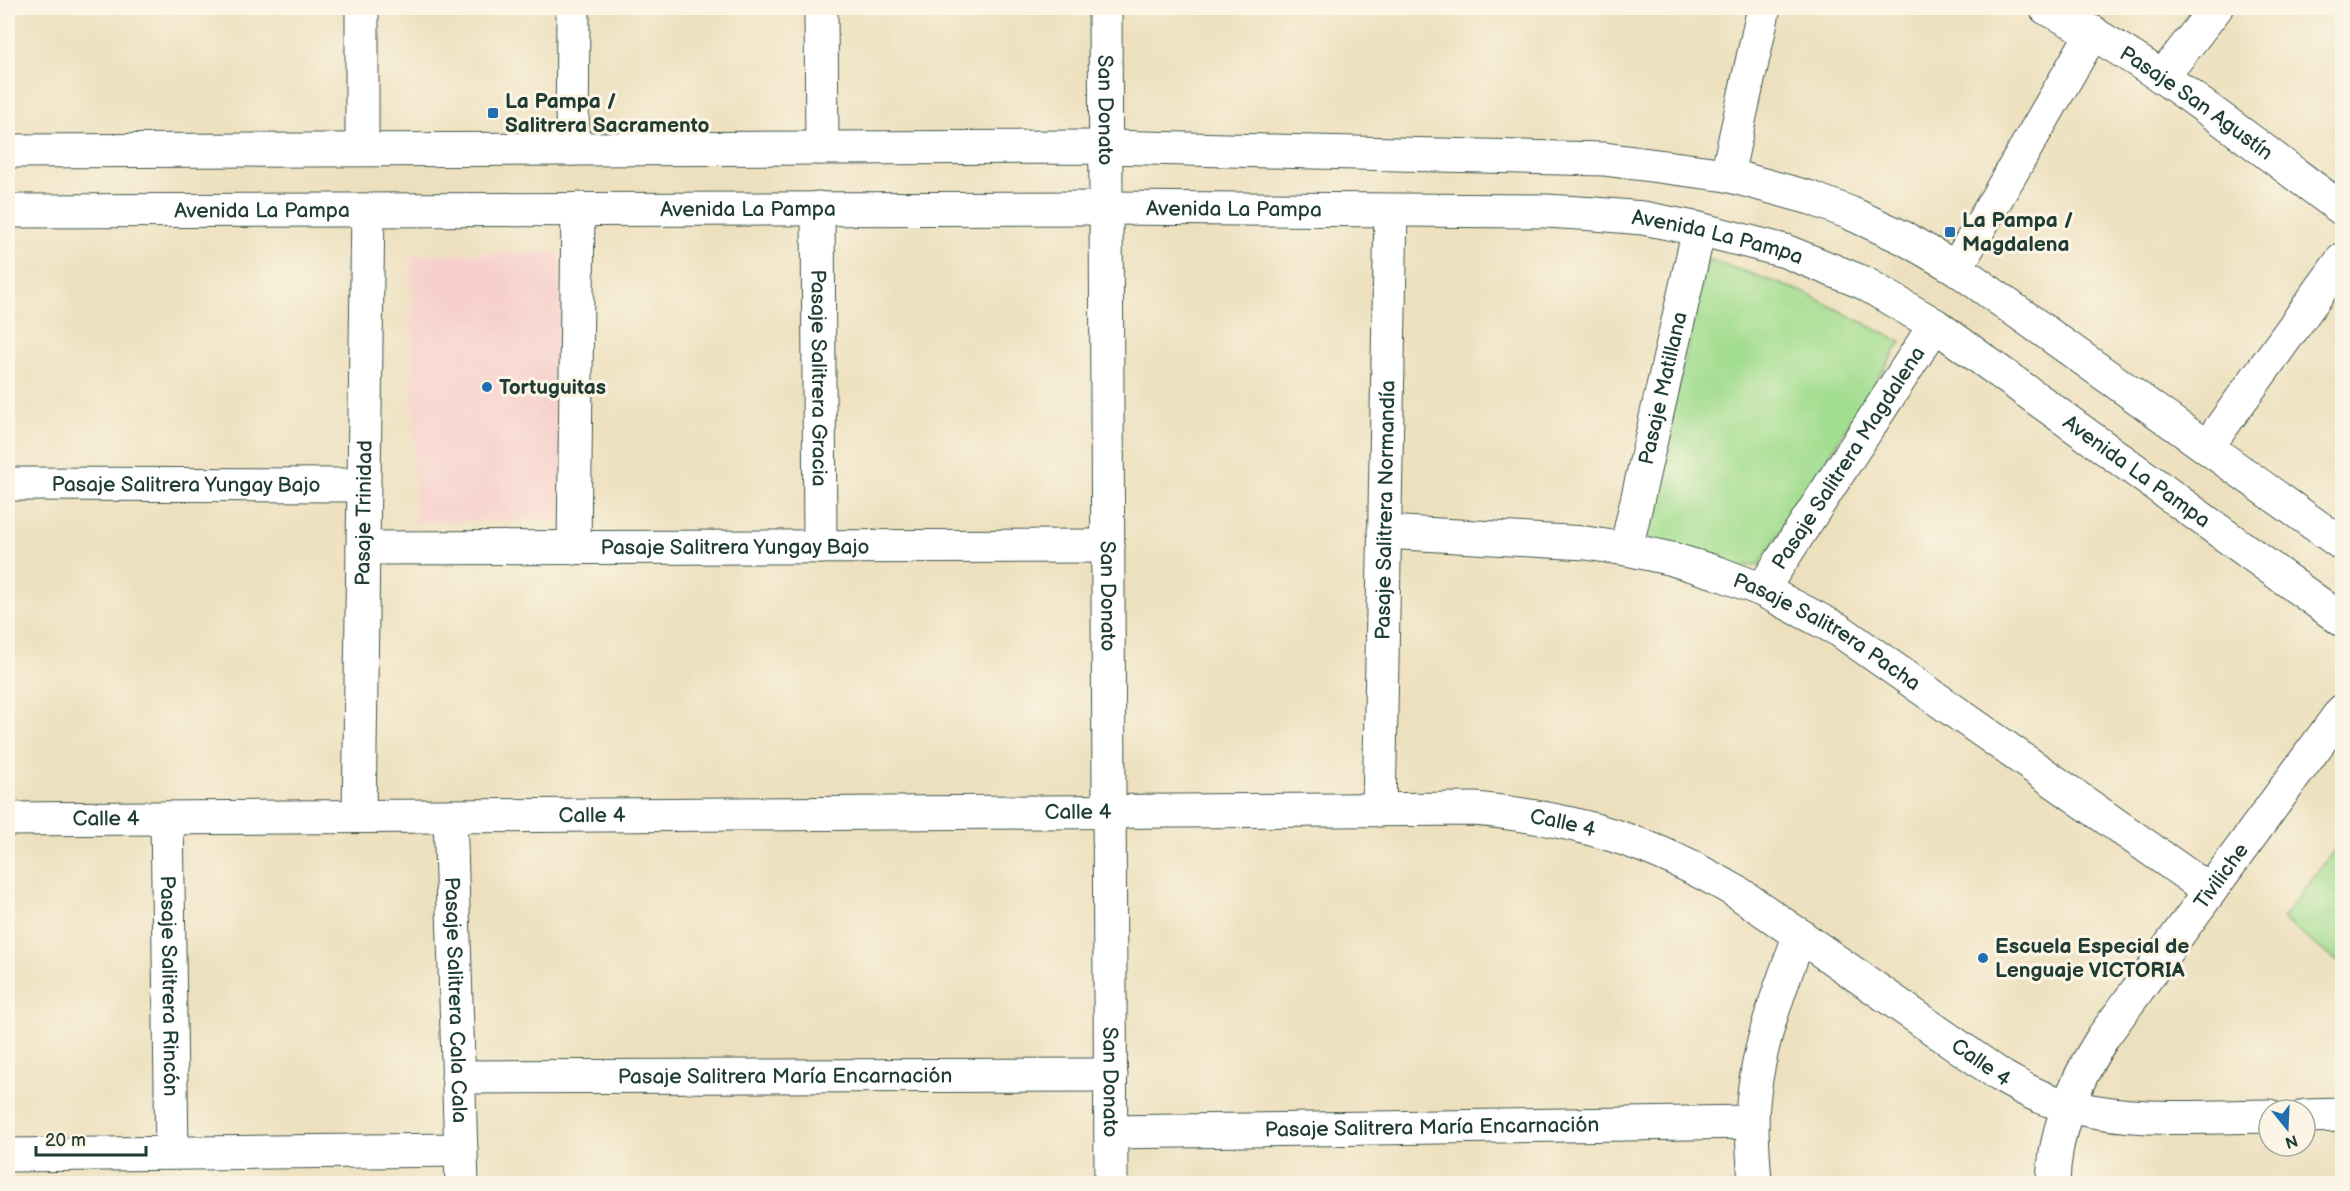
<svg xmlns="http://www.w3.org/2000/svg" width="2350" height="1191" font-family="'Balsamiq Sans',sans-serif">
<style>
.built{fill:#f7d0cc}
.green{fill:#a3dd90;stroke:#618d62;stroke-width:1.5}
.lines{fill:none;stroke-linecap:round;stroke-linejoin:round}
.minor-casing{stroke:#3e5549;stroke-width:35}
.minor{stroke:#fff;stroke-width:33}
.poi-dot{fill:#1f6fb2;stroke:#fcf5e5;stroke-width:2}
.labels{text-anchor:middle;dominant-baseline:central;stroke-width:6;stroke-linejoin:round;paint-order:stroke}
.poi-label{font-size:21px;font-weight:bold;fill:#1f3d34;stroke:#fcf5e5;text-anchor:start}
.street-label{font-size:21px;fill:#1f3d34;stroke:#fcf5e5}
</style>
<rect width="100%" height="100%" fill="#fcf5e5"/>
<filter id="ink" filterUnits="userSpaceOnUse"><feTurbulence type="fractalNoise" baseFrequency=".0167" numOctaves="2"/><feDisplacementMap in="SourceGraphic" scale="12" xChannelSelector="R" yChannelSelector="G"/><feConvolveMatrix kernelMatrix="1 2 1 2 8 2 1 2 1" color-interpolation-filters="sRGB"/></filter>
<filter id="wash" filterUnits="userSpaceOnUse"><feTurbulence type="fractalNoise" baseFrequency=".008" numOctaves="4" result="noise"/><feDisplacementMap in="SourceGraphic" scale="24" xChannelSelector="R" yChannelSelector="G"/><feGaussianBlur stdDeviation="1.35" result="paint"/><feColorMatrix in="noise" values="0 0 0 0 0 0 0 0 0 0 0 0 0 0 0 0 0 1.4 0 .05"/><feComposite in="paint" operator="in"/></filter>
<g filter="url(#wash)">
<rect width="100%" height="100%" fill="#ede0be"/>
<polygon class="built" points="559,252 563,519 415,522 411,255"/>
<g class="green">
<polygon points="1708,259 1803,292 1901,342 1760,564 1734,568 1651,543 1644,531"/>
<polygon points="2342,840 2342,965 2282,919"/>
</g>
</g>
<g filter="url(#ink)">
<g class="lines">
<defs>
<g id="minor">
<polyline points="362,8 362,149"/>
<polyline points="821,8 822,148"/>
<path id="s1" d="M1105 8 1111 1184"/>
<path id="s2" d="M2046 8C2153 62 2246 138 2342 209"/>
<polyline points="2163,76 2216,8"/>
<polyline points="572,149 573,8"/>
<polyline points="8,151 1105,147 1604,159 1727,175 1811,198 1850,213 1904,238 1956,268 2342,544"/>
<polyline points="1727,175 1764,8"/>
<path id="s3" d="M818 208 820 547"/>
<path id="s4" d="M8 211 1106 208 1546 211 1595 214 1643 218 1699 229 1785 251 1864 283 1935 325 2342 620"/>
<polyline points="1956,268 2093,32"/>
<polyline points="2207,447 2342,260"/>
<path id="s5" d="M8 484 364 485"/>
<path id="s6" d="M1384 532 1586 543 1626 549 1672 559 1718 573 1762 590 1839 630 2210 891"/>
<path id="s7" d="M363 548 1108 546"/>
<polyline points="574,548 578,209"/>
<path id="s8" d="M1626 549 1699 229"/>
<path id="s9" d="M1762 590 1935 325"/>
<path id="s10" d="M1379 810 1391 211"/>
<path id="s11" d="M359 816 368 210"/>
<path id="s12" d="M450 816 462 1184"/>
<path id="s13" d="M167 818 172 1153"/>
<path id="s14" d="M8 819 1475 809C1579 819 1651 841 1740 894L2004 1078C2019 1086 2033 1095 2049 1100 2119 1124 2197 1117 2269 1116"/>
<path id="s15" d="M458 1077 1111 1075"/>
<polyline points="2305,1116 2342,1115"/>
<path id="s16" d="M1111 1132 1752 1122"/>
<polyline points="8,1155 461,1150"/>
<path d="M1755 1184C1754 1164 1752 1143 1752 1123 1753 1059 1777 995 1800 935"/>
<path id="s17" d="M2053 1184C2054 1130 2075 1081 2103 1037L2342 711"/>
</g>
</defs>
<use href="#minor" class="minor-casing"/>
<use href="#minor" class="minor"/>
</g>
</g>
<g class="poi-dot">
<rect x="487" y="107" width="12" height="12" rx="3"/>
<rect x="1944" y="226" width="12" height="12" rx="3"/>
<circle cx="487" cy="387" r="6"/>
<circle cx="1983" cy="958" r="6"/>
</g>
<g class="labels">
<g class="poi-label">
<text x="505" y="101">La Pampa /<tspan x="505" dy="24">Salitrera Sacramento</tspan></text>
<text x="1962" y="220">La Pampa /<tspan x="1962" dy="24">Magdalena</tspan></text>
<text x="499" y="387">Tortuguitas</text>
<text x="1995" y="946">Escuela Especial de<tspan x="1995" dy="24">Lenguaje VICTORIA</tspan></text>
</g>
<g class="street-label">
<text stroke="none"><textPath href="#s2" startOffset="178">Pasaje San Agustín</textPath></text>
<text stroke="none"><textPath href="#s1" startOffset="102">San Donato</textPath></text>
<text stroke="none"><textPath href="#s4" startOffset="740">Avenida La Pampa</textPath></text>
<text stroke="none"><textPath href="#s4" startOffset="1226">Avenida La Pampa</textPath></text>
<text stroke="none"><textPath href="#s4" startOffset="254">Avenida La Pampa</textPath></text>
<text stroke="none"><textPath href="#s4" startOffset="1712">Avenida La Pampa</textPath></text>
<text stroke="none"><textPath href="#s3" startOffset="170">Pasaje Salitrera Gracia</textPath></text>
<text stroke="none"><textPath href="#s8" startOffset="165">Pasaje Matillana</textPath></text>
<text stroke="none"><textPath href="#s9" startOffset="158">Pasaje Salitrera Magdalena</textPath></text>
<text stroke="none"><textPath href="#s4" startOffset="2198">Avenida La Pampa</textPath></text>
<text stroke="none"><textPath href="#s5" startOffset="178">Pasaje Salitrera Yungay Bajo</textPath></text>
<text stroke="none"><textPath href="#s10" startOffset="300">Pasaje Salitrera Normandía</textPath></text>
<text stroke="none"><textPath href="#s11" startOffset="303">Pasaje Trinidad</textPath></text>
<text stroke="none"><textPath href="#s7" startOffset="372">Pasaje Salitrera Yungay Bajo</textPath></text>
<text stroke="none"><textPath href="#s1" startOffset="588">San Donato</textPath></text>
<text stroke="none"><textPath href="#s6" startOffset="462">Pasaje Salitrera Pacha</textPath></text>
<text stroke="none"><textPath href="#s14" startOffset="1070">Calle 4</textPath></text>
<text stroke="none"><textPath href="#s14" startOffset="584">Calle 4</textPath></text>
<text stroke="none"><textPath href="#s14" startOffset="98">Calle 4</textPath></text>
<text stroke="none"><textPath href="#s14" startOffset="1556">Calle 4</textPath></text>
<text stroke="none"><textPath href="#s17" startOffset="357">Tiviliche</textPath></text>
<text stroke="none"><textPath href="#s13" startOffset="168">Pasaje Salitrera Rincón</textPath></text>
<text stroke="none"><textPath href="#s12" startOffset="184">Pasaje Salitrera Cala Cala</textPath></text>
<text stroke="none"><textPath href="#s14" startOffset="2042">Calle 4</textPath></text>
<text stroke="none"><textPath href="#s15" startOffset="327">Pasaje Salitrera María Encarnación</textPath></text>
<text stroke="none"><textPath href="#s1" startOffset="1074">San Donato</textPath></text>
<text stroke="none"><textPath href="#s16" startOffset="321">Pasaje Salitrera María Encarnación</textPath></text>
</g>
</g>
<rect width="2350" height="1191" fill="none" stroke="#fcf5e5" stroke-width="30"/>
<g transform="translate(2287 1128) rotate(162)"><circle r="28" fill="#fcf5e5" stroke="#a4ab9e" stroke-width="1.5"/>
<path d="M0-4.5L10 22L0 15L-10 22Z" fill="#1f6fb2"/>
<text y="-9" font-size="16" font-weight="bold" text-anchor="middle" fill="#1f3d34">N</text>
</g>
<path d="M36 1146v9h110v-9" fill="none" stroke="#1f3d34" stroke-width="3"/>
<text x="45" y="1146" font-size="18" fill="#1f3d34" stroke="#fcf5e5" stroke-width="4.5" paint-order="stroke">20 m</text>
</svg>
